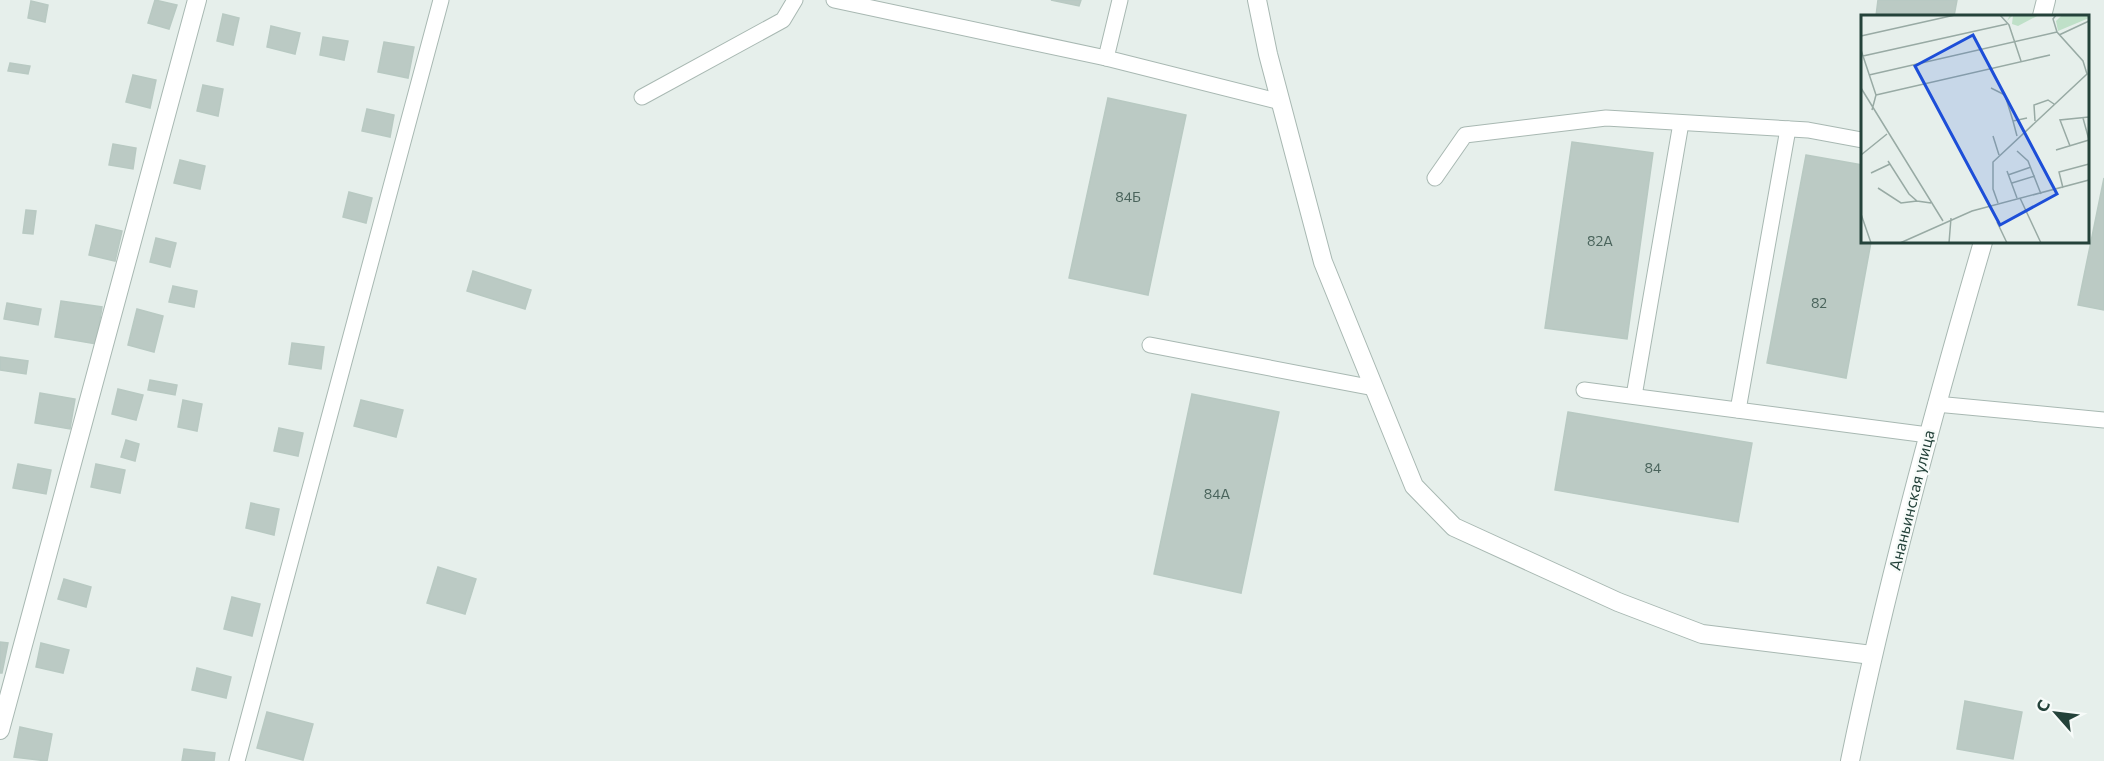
<svg xmlns="http://www.w3.org/2000/svg" width="2104" height="761" font-family="Commissioner,sans-serif">
<style>
.building{fill:#bbcac4;stroke:#b8c9c2;stroke-width:1.5}
.lines{fill:none;stroke-linecap:round;stroke-linejoin:round}
.lane-casing{stroke:#a8b8b2;stroke-width:17}
.street-casing{stroke:#a8b8b2;stroke-width:20}
.lane{stroke:#fff;stroke-width:15}
.street{stroke:#fff;stroke-width:18}
.labels{text-anchor:middle;dominant-baseline:central;stroke-width:4.5;stroke-linejoin:round;paint-order:stroke}
.number-label{font-size:14px;fill:#4a645c}
.street-label{font-size:16px;fill:#24423a;stroke:#f7fbf9}
.inset-road{fill:none;stroke:#98aaa4;stroke-width:1.5}
.view{fill:#1d4ed8;fill-opacity:0.15;stroke:#1d4ed8;stroke-width:3}
.inset-edge{fill:none;stroke:#24423a;stroke-width:3}
</style>
<rect width="100%" height="100%" fill="#e6efeb"/>
<g class="building">
<polygon points="155,0 177,5 169,29 148,23"/>
<polygon points="1051,0 1081,0 1079,6"/>
<polygon points="1878,0 1957,0 1954,16 1876,16"/>
<polygon points="31,1 48,5 45,22 28,18"/>
<polygon points="223,14 239,18 233,45 217,41"/>
<polygon points="271,26 300,33 295,54 267,47"/>
<polygon points="323,37 348,41 344,60 320,55"/>
<polygon points="384,42 414,47 408,78 378,72"/>
<polygon points="10,63 30,66 28,74 8,71"/>
<polygon points="133,75 156,80 150,108 126,102"/>
<polygon points="203,85 223,89 218,116 197,111"/>
<polygon points="1108,98 1186,115 1148,295 1069,278"/>
<polygon points="367,109 394,115 390,137 362,131"/>
<polygon points="1572,142 1653,153 1627,339 1545,328"/>
<polygon points="113,144 136,148 133,169 109,165"/>
<polygon points="1806,155 1862,165 1862,242 1871,242 1846,378 1767,363"/>
<polygon points="180,160 205,166 200,189 174,183"/>
<polygon points="2104,178 2104,310 2078,305"/>
<polygon points="349,192 372,198 366,223 343,217"/>
<polygon points="26,210 36,211 33,234 23,233"/>
<polygon points="96,225 122,231 115,261 89,255"/>
<polygon points="156,238 176,243 170,267 150,262"/>
<polygon points="473,271 531,290 525,309 467,291"/>
<polygon points="173,286 197,291 194,307 169,302"/>
<polygon points="61,301 102,307 96,344 55,337"/>
<polygon points="7,303 41,309 38,325 4,319"/>
<polygon points="137,309 163,316 154,352 128,345"/>
<polygon points="292,343 324,347 321,369 289,364"/>
<polygon points="0,357 28,361 26,374 0,370"/>
<polygon points="150,380 177,385 175,395 148,390"/>
<polygon points="118,389 143,395 136,420 112,414"/>
<polygon points="40,393 75,399 70,429 35,423"/>
<polygon points="1192,394 1279,412 1241,593 1154,574"/>
<polygon points="183,400 202,404 197,431 178,427"/>
<polygon points="361,400 403,410 396,437 354,426"/>
<polygon points="1568,412 1752,443 1738,522 1555,490"/>
<polygon points="279,428 303,433 298,456 274,451"/>
<polygon points="126,440 139,444 135,461 121,457"/>
<polygon points="18,464 51,470 46,494 13,488"/>
<polygon points="96,464 125,470 120,493 91,487"/>
<polygon points="251,503 279,509 274,535 246,528"/>
<polygon points="438,567 476,579 465,614 427,603"/>
<polygon points="64,579 91,587 86,607 58,599"/>
<polygon points="232,597 260,604 252,636 224,629"/>
<polygon points="0,642 8,643 2,673 0,673"/>
<polygon points="41,643 69,650 63,673 36,667"/>
<polygon points="197,668 231,677 226,698 192,690"/>
<polygon points="1965,701 2022,712 2013,759 1957,749"/>
<polygon points="267,712 313,724 303,760 257,748"/>
<polygon points="20,727 52,734 47,761 14,757"/>
<polygon points="184,749 215,753 214,761 182,761"/>
</g>
<g class="lines">
<defs>
<g id="lane">
<polyline points="834,0 1106,58"/>
<polyline points="1120,0 1106,58 1281,102"/>
<polyline points="642,97 783,20 795,0"/>
<polyline points="1435,178 1465,135 1606,118 1808,130 1862,140"/>
<polyline points="1150,345 1374,388"/>
<polyline points="1584,390 1928,435"/>
<polyline points="1634,396 1681,123"/>
<polyline points="1936,404 2104,420"/>
<polyline points="1738,410 1788,129"/>
<polyline points="237,761 441,0"/>
</g>
<g id="street">
<polyline points="1257,0 1268,54 1323,262 1414,486 1454,527 1618,602 1702,634 1872,655"/>
<polyline points="2042,16 2046,0"/>
<polyline points="0,730 197,0"/>
<path d="M1850 761C1886 586 1933 413 1983 242"/>
</g>
</defs>
<use href="#lane" class="lane-casing"/>
<use href="#street" class="street-casing"/>
<use href="#lane" class="lane"/>
<use href="#street" class="street"/>
</g>
<g class="labels">
<g class="number-label">
<text x="1128" y="196">84Б</text>
<text x="1600" y="240">82А</text>
<text x="1819" y="302">82</text>
<text x="1653" y="467">84</text>
<text x="1217" y="493">84А</text>
</g>
<g class="street-label">
<text transform="translate(1911 500) rotate(-76)">Ананьинская улица</text>
</g>
</g>
<g transform="translate(1861 15)">
<rect width="228" height="228" fill="#e6efeb"/>
<path d="M149 0H178L157 11 151 9 152 0 146 6ZM201 0H228V3L197 16 195 6Z" fill="#bfe0c8"/>
<path class="inset-road" d="M139 0 148 10 160 46M198 20 228 6M0 21 94 0M0 35 15 80 11 95M2 41 146 9M8 60 196 17M0 73 82 206M130 73 144 80 152 106M15 80 189 40M222 103 228 125M174 106 173 90 187 85 193 89M132 121 138 140M156 121 152 106 166 103M209 131 199 105 228 102M195 135 228 125M156 136 167 146 180 179M0 140 26 119M27 146 48 179 56 186 70 188M146 156 156 183M10 158 29 149M147 160 170 152M151 168 174 161M17 173 40 188 56 186M202 173 198 157 228 149M159 183 180 228M137 188 132 174V147L226 59 222 46 196 17 192 4 195 0M0 199 10 228M136 207 146 228M39 228 111 196 228 165M88 228 90 203"/>
<path class="view" d="M112 20 196 179 139 210 54 51Z"/>
<rect width="228" height="228" class="inset-edge"/>
</g>
<g transform="translate(2056 713) rotate(298)" stroke="#f7fbf9" stroke-width="4.5" paint-order="stroke">
<path d="M0-4.5L10 22L0 15L-10 22Z" fill="#24423a"/>
<text y="-9" font-size="16" font-weight="bold" text-anchor="middle" fill="#24423a">С</text>
</g>
</svg>
